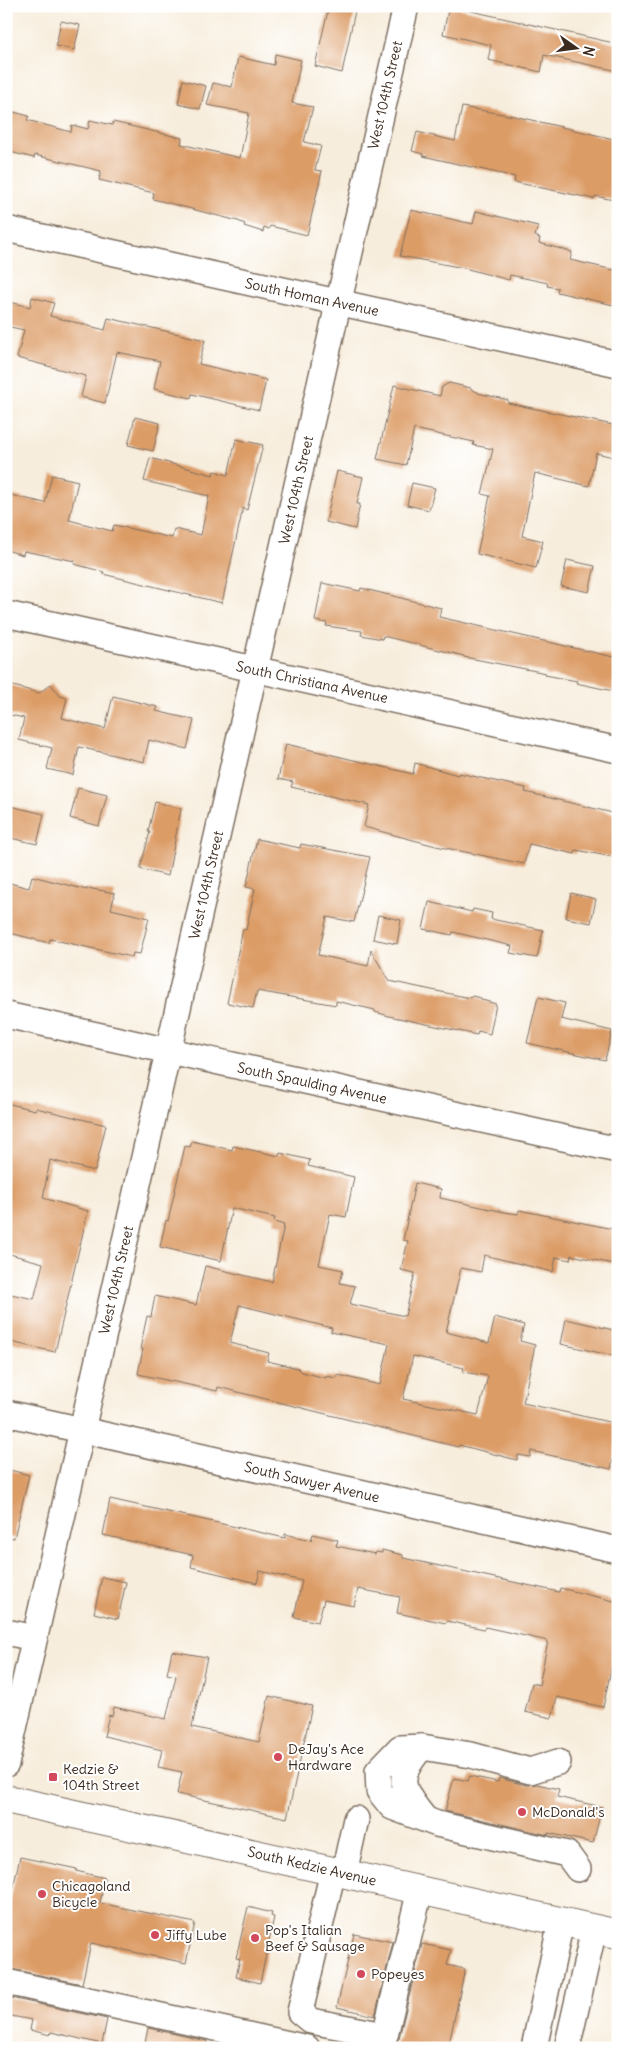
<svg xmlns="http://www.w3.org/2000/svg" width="624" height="2054" font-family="Delius,sans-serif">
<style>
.building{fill:#dc9c66;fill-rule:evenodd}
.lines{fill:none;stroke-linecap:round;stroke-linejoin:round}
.minor-casing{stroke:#7d6e60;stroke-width:28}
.major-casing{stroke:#7d6e60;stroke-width:30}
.minor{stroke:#fff;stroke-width:25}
.major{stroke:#fff;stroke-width:28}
.poi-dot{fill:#d1495b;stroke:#fff;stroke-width:2}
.labels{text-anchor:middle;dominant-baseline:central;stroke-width:4;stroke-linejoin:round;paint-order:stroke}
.street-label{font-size:14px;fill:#3b2a1e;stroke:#fff}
.poi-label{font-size:14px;fill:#3b2a1e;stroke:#fff;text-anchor:start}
</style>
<rect width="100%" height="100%" fill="#fff"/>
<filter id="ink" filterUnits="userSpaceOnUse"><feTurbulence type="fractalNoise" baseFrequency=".02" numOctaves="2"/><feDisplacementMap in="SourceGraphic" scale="10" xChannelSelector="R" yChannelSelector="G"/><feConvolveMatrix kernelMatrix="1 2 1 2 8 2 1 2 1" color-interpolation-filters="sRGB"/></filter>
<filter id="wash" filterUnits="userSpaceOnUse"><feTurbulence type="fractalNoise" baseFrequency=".0096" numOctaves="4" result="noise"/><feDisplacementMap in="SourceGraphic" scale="20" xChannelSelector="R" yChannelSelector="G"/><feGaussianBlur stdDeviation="1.12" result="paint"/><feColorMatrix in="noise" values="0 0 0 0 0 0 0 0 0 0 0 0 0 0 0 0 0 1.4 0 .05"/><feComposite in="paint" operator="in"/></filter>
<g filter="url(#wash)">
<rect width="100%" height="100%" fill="#f7eddc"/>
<g id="blocks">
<g class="building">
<polygon points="329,6 356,6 342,73 315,66"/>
<polygon points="449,6 618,44 618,71 544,55 541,72 488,60 491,45 443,34"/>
<polygon points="61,21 80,25 74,50 56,46"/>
<polygon points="275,54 301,60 292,103 313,107 304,142 321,146 315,170 322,171 307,235 270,226 269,229 264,227 263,232 244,226 245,224 238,221 153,199 154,193 99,180 101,171 35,155 34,158 6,151 6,110 29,116 27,120 71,132 72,125 88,129 90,120 112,125 113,122 182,138 181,144 240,158 249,113 207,105 213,83 232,87 238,57 274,65"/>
<polygon points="183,80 206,86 200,109 178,104"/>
<polygon points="462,107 514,116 618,140 618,201 595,196 594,199 514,182 515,177 423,156 423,154 412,151 417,132 455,141"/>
<polygon points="411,210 473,224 476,211 538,226 535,236 540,238 539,243 572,252 570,260 618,271 618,306 557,292 558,288 547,286 548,283 510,275 509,280 464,268 400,256"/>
<polygon points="32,297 54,303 50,316 105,330 108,318 205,340 199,364 266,380 259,410 192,394 191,398 154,389 160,361 117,352 105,403 81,397 86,376 17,358 24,330 6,326 6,301 30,307"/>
<polygon points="449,383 471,388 472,390 478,392 478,393 508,400 508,403 613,425 612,428 618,429 618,458 596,453 589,486 535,473 522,536 543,541 536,568 477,554 490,496 482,494 493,449 473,445 474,442 414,429 406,465 377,459 394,385 440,396 442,387"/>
<polygon points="135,417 160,423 153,451 128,445"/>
<polygon points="236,439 263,445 247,510 243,508 222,603 103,574 104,572 74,564 75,561 24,551 23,555 6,550 6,494 45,503 52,475 78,481 69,520 112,531 114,525 172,538 174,529 201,535 209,496 144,481 150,458 213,475 214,471 228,475"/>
<polygon points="337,471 363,477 357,504 360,504 355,529 326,522"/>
<polygon points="412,483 435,488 429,510 407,505"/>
<polygon points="567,560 595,566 589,592 561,586"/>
<polygon points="322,583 360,591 361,588 441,608 439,617 618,658 618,670 613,691 576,683 577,681 545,675 546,673 464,657 464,656 383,636 382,639 361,635 362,631 326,626 327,623 315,621"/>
<polygon points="6,684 39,693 51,684 60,696 67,698 62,718 105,729 113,696 158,707 156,711 194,720 187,749 149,740 144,762 79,747 73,775 47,769 52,748 19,740 24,718 6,714"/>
<polygon points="286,744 413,774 415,763 458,775 459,773 526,788 525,792 617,814 618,858 576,850 575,854 529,844 524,864 436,846 364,827 369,805 291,787 293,782 278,779"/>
<polygon points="78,788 107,795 99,826 70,818"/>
<polygon points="155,802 181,809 168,876 140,869 150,832 148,832"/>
<polygon points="6,805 44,814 37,844 6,837"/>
<polygon points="257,839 300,848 301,844 370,857 354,922 327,917 318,955 368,966 371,950 389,981 470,998 472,996 481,998 482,1000 496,1004 490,1034 478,1031 477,1035 389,1016 375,1012 375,1010 336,1001 336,1005 257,991 253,1008 227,1003 243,929 246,930 255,889 246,887"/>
<polygon points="32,876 87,890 87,888 115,893 111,909 149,918 140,954 133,953 132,957 50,939 49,943 6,932 6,882 29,888"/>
<polygon points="571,893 596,899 591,923 566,918"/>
<polygon points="429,902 472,912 473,909 492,913 491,919 543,930 537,958 510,953 512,946 453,932 452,935 423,929"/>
<polygon points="378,915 401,920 397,944 373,939"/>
<polygon points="538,997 565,1003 561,1019 612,1031 605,1060 527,1043"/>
<polygon points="6,1103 35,1110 36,1108 106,1125 95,1171 50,1160 43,1198 88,1211 55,1352 6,1341 6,1293 34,1299 43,1263 6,1253"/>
<path d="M192 1141 232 1150 233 1146 279 1156 280 1153 310 1160 308 1166 354 1177 346 1217 330 1214 319 1265 343 1270 340 1283 355 1286 350 1304 405 1316 415 1273 401 1270 408 1241 403 1240 415 1183 441 1189 440 1198 504 1212 518 1214 519 1210 618 1230V1265L571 1255 570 1260 556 1257 553 1272 484 1255 481 1272 461 1268 446 1332 489 1343 495 1317 524 1325 520 1341 535 1345 523 1403 618 1424V1438L611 1469 531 1451 530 1457 518 1455 517 1460 459 1445 458 1447 218 1387 217 1391 138 1374 143 1349H140L147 1316 151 1317 155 1296 196 1305 205 1266 272 1282 284 1225 274 1222 275 1218 232 1208 221 1261 160 1247 166 1220 168 1221 185 1146 190 1147ZM239 1305 332 1328 331 1332 389 1344 380 1385 338 1375 337 1378 326 1376V1378L302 1372 298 1368 267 1361 269 1353 230 1343ZM413 1356 464 1368 463 1372 488 1376 478 1415 403 1399Z"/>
<polygon points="566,1319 618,1331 618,1357 561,1344"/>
<polygon points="6,1469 29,1475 14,1538 6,1537"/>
<polygon points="110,1499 285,1538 285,1534 311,1540 313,1534 338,1540 336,1546 375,1554 376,1552 382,1553 382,1550 403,1555 403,1558 559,1592 560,1588 618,1602 618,1666 612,1665 603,1707 557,1697 552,1718 525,1712 532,1683 539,1685 548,1641 485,1627 484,1629 447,1621 446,1623 397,1613 400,1597 358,1589 354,1606 324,1600 318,1622 294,1617 302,1581 260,1571 257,1583 191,1567 193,1555 103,1535"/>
<polygon points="102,1577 126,1582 118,1619 94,1613"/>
<polygon points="172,1651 207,1657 192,1727 259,1742 269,1696 312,1706 287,1818 177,1794 182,1772 158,1767 162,1750 104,1736 109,1715 112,1716 114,1707 166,1719 176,1676 167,1674"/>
<polygon points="470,1776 498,1782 499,1778 526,1785 537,1784 559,1789 557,1797 602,1807 593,1843 548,1833 548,1835 445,1811 454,1778 468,1781"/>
<polygon points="20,1857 77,1869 76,1871 105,1878 100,1903 195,1923 186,1963 91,1943 82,1984 6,1968 6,1919"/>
<polygon points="248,1907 272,1913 271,1916 274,1917 260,1983 236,1977 240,1959 236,1958"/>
<polygon points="354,1934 393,1942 375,2016 337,2007"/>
<polygon points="422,1944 451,1950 447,1965 465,1969 448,2048 402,2048 394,2046 399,2038"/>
<polygon points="6,1997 107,2019 102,2044 51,2032 50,2035 30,2030 32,2020 6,2015"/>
<polygon points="148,2028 207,2041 206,2048 144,2048"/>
</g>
</g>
</g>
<g filter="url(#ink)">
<use href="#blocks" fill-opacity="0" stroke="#7d6e60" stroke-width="1"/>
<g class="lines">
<defs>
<g id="minor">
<polyline points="6,229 618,364"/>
<polyline points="6,614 618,750"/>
<polyline points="6,1015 618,1150"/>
<polyline points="6,1413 618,1550"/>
<polyline points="6,1632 34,1638"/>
<path d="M422 1747C394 1778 401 1790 425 1819"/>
<polyline points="558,1762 530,1771 471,1755 422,1747 400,1748 378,1771 379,1791 392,1807 437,1824 567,1854 578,1869"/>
<polyline points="6,1764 406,6"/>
<polyline points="333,1871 300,2012 311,2021 385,2035 420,1890"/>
<polyline points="344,1873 356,1819"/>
<polyline points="6,1982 307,2048"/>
<polyline points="534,2048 561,1922"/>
<polyline points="567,2048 594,1929"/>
</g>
<polyline id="major" points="6,1799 618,1934"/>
</defs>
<use href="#minor" class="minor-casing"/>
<use href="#major" class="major-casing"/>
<use href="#minor" class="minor"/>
<use href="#major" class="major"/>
</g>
</g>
<g class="poi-dot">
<circle cx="278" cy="1757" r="5"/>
<rect x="48" y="1772" width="10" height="10" rx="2.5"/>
<circle cx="522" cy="1812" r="5"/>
<circle cx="42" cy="1894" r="5"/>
<circle cx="155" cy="1935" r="5"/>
<circle cx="255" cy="1938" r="5"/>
<circle cx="361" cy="1974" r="5"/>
</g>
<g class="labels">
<g class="street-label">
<text transform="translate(385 95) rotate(-77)">West 104th Street</text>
<text transform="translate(312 297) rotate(12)">South Homan Avenue</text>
<text transform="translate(296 490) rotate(-77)">West 104th Street</text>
<text transform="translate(312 682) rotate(12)">South Christiana Avenue</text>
<text transform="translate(206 885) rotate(-77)">West 104th Street</text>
<text transform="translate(312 1083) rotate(12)">South Spaulding Avenue</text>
<text transform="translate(116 1280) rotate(-77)">West 104th Street</text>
<text transform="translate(312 1482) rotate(13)">South Sawyer Avenue</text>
<text transform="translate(312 1866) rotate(13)">South Kedzie Avenue</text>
</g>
<g class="poi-label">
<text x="288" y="1749">DeJay's Ace<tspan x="288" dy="16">Hardware</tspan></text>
<text x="63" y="1769">Kedzie &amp;<tspan x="63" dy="16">104th Street</tspan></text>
<text x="532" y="1812">McDonald's</text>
<text x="52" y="1886">Chicagoland<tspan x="52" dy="16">Bicycle</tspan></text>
<text x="265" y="1930">Pop's Italian<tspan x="265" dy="16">Beef &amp; Sausage</tspan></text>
<text x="165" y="1935">Jiffy Lube</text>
<text x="371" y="1974">Popeyes</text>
</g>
</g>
<rect width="624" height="2054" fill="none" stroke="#fff" stroke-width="25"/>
<g transform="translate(576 48) rotate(104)" stroke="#ffffff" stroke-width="4" paint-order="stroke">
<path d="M0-4L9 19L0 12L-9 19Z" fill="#3b2a1e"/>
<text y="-8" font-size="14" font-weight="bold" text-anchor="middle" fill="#3b2a1e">N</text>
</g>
</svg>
